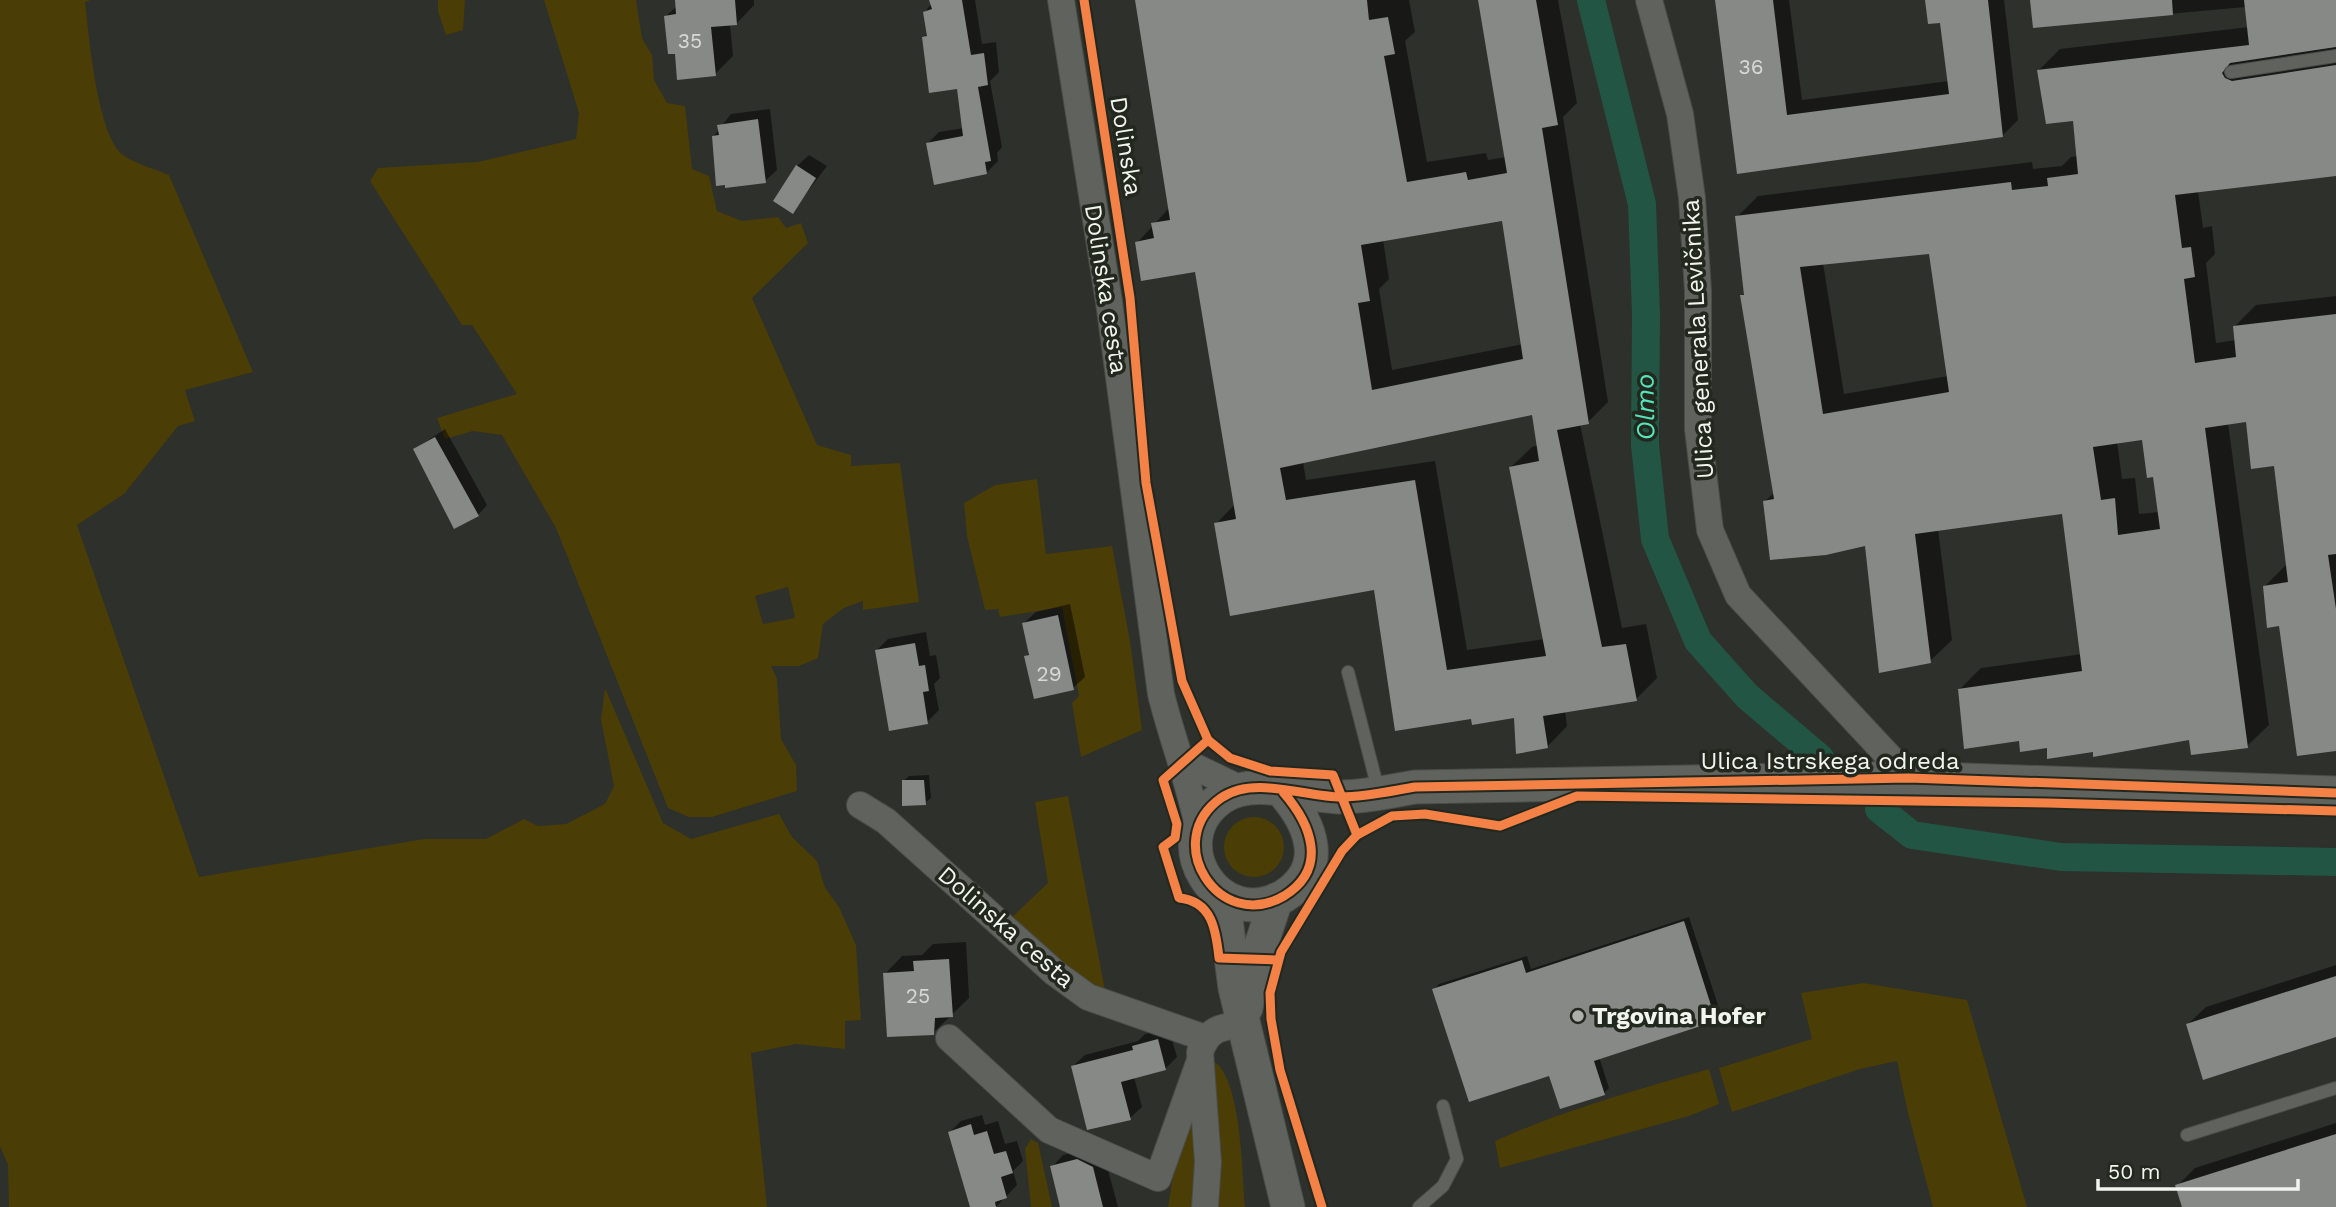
<svg xmlns="http://www.w3.org/2000/svg" width="2336" height="1207" font-family="'Work Sans',sans-serif">
<style>
.green{fill:#4a3d06;fill-rule:evenodd}
.shadow{fill:#0007;fill-rule:evenodd}
.lines{fill:none;stroke-linecap:round;stroke-linejoin:round}
.canal{stroke:#235545;stroke-width:28}
.building{fill:#868985;fill-rule:evenodd}
.service-casing{stroke:#4a4c48;stroke-width:14}
.minor-casing{stroke:#4a4c48;stroke-width:28}
.tertiary-casing{stroke:#4a4c48;stroke-width:35}
.service{stroke:#60625e;stroke-width:12}
.minor{stroke:#60625e;stroke-width:26}
.tertiary{stroke:#60625e;stroke-width:33}
.cycleway-casing{stroke:#23281f;stroke-width:13}
.cycleway{stroke:#f48246;stroke-width:9}
.poi-dot{fill:#acb0aa;stroke:#23281f;stroke-width:2.5}
.labels{text-anchor:middle;dominant-baseline:central;stroke-width:7;stroke-linejoin:round;paint-order:stroke}
.number-label{font-size:21px;fill:#d6dad4}
.street-label{font-size:24px;fill:#f1f5ef;stroke:#23281f}
.poi-label{font-size:24px;font-weight:bold;fill:#f1f5ef;stroke:#23281f;text-anchor:start}
.water-label{font-size:26px;font-style:italic;fill:#55e5bc;stroke:#23281f}
</style>
<rect width="100%" height="100%" fill="#2d302b"/>
<g class="green">
<path d="M0 0H91L85 2C89 35 97 135 123 155 136 164 155 169 169 175L253 372 185 390 195 421 178 426 124 494 77 525 199 877 424 839H486L524 819 538 826 566 824 605 804 614 786 601 720 605 688 663 823 691 839 779 814 792 837 817 861 825 888 839 907 856 945 861 1020 845 1021V1049L796 1044 751 1053 767 1207H9L8 1165 0 1146Z"/>
<polygon points="438,0 465,0 463,30 446,35 438,11"/>
<path d="M544 0H636L642 38 652 55 654 80 667 103 685 106 692 169 709 176 717 211 742 221 778 217 786 228 801 223 808 243 752 298 817 445 851 455V466L900 463 919 602 863 610V601L844 608 823 624 818 658 799 666H771L777 679 781 739 796 765 797 791 712 817H689L668 808 556 528 502 435 473 431 445 439 437 418 517 394 472 325H462L370 181 378 168 478 162 576 139 579 113ZM788 587 795 618 763 624 755 596Z"/>
<polygon points="1037,479 1046,554 1112,546 1130,641 1142,730 1081,757 1072,703 1079,696 1062,607 1000,617 998,609 985,610 967,536 964,503 995,485"/>
<polygon points="1068,796 1105,990 1066,968 1009,920 1048,883 1035,802"/>
<circle cx="1254" cy="847" r="30"/>
<polygon points="1863,983 1967,1000 2027,1207 1933,1207 1908,1113 1897,1061 1860,1069 1732,1112 1719,1068 1812,1039 1801,993"/>
<path d="M1215 1062C1242 1084 1242 1172 1245 1207H1217L1211 1069Z"/>
<path d="M1709 1069 1719 1104 1689 1116 1500 1168 1495 1141C1564 1110 1636 1090 1709 1069Z"/>
<polygon points="1187,1124 1198,1124 1193,1207 1168,1207 1174,1171"/>
<polygon points="1031,1139 1038,1143 1052,1207 1031,1207 1025,1149"/>
</g>
<g class="shadow">
<polygon points="676,0 754,0 754,5 737,23 730,24 733,56 715,74 676,52 666,16 677,6"/>
<polygon points="934,0 975,0 982,44 996,42 999,72 990,81 1002,147 997,153 998,161 987,172 927,144 939,132 964,128 958,87 924,38 929,33 925,12"/>
<path d="M1137 0H1409L1415 32 1405 41 1427 162 1486 153 1488 160 1506 157 1479 0H1558L1577 103 1563 117 1608 402 1588 422 1580 424 1622 628 1646 624 1657 678 1636 699 1565 710 1567 726 1547 747 1516 716 1473 717 1375 588 1216 524 1235 504 1197 270 1137 243 1170 207ZM1503 219 1523 344 1392 370 1379 289 1389 279 1383 239ZM1533 413 1539 445 1532 447 1511 467 1545 639 1467 650 1435 461 1306 480 1303 462Z"/>
<polygon points="1716,0 1789,0 1802,100 1949,81 1941,21 1926,0 2004,0 2018,120 2002,136 1738,172"/>
<path d="M2032 0H2336V174L2198 191 2203 228 2212 226 2215 254 2206 263 2216 343 2236 340 2235 326 2256 305 2336 296V749L2265 586 2287 564 2275 464 2248 420 2228 423 2269 725 2247 746 2190 738 2094 750 2049 746 2020 739 1960 689 1981 668 2082 654 2063 512 1938 529 1952 640 1930 661 1866 543 1765 501 1775 492 1742 296 1746 292 1737 217 1758 196 2032 162 2033 169 2062 166 2071 157 2078 156 2074 119 2039 70 2060 49 2249 27 2246 7 2034 26ZM1931 252 1948 376 1844 394 1823 263ZM2143 438 2155 475 2159 512 2139 514 2135 478 2122 479 2117 442Z"/>
<polygon points="770,109 777,170 765,181 713,137 731,114"/>
<polygon points="809,155 827,166 792,212 797,166"/>
<polygon points="445,429 487,505 478,515 415,449"/>
<polygon points="1070,604 1085,677 1073,688 1026,656 1030,652 1024,623 1036,612"/>
<polygon points="926,632 930,656 936,655 940,678 934,684 939,710 927,722 877,650 888,639"/>
<polygon points="929,775 931,798 925,803 903,781 909,776"/>
<polygon points="1689,917 1721,1014 1715,1020 1599,1057 1609,1088 1604,1093 1550,1074 1434,990 1439,984 1527,956 1531,969"/>
<polygon points="966,942 969,998 933,1033 885,974 902,956 922,955 933,944"/>
<polygon points="2336,965 2336,1035 2188,1024 2206,1007"/>
<polygon points="1169,1029 1177,1057 1165,1069 1134,1077 1142,1107 1130,1118 1073,1066 1085,1055 1138,1041 1145,1034"/>
<polygon points="982,1115 985,1125 998,1121 1005,1144 1017,1141 1023,1161 1013,1171 1017,1185 996,1207 972,1207 950,1132 961,1121"/>
<polygon points="2336,1123 2336,1207 2184,1207 2177,1186 2195,1168"/>
<polygon points="1089,1149 1104,1155 1118,1207 1062,1207 1052,1167 1063,1155"/>
</g>
<g class="lines">
<g class="canal">
<polyline points="1591,0 1642,204 1646,314 1645,445 1655,539 1698,641 1747,696 1820,758"/>
<polyline points="1879,809 1912,835 2061,857 2336,862"/>
</g>
</g>
<g class="building">
<polygon points="675,0 735,0 737,25 711,27 716,76 677,80 675,54 668,54 664,16 676,14"/>
<polygon points="929,0 962,0 971,55 984,53 988,85 978,87 991,161 985,162 987,174 934,185 926,143 963,136 957,89 929,93 922,37 927,36 923,12 932,9"/>
<path d="M1135 0H1367L1369 20 1388 17 1395 54 1384 56 1407 182 1466 172 1468 180 1507 173 1478 0H1536L1558 125 1542 128 1589 424 1557 430 1602 647 1626 644 1637 701 1543 716 1548 748 1516 754 1514 718 1472 725 1471 719 1395 731 1374 590 1230 616 1214 523 1236 519 1195 272 1141 281 1135 242 1154 238 1151 223 1170 220ZM1502 221 1523 359 1372 390 1358 303 1370 301 1361 245ZM1532 415 1539 461 1509 467 1546 656 1447 670 1415 480 1286 500 1280 468Z"/>
<polygon points="1715,0 1773,0 1787,115 1949,94 1940,23 1928,24 1925,0 1988,0 2003,137 1737,174"/>
<polygon points="2030,0 2172,0 2173,15 2033,28"/>
<path d="M2244 0H2336V47L2230 63 2222 73 2225 78 2232 81 2336 65V176L2175 195 2182 248 2191 247 2195 277 2184 279 2195 363 2236 357 2233 326 2336 314V554L2328 555 2336 609V751L2297 756 2279 626 2267 628 2263 586 2288 582 2274 466 2251 469 2246 422 2205 428 2248 748 2191 755 2189 740 2093 757V752L2047 759V748L2020 752 2019 741 1964 749 1958 689 2082 671 2062 514 1915 534 1931 663 1879 673 1865 546 1826 555 1770 560 1763 501 1774 499 1740 295H1744L1735 216 2011 182 2012 190 2048 186 2047 178 2078 174 2073 121 2046 124 2037 70 2249 45ZM1929 254 1949 392 1823 414 1800 267ZM2142 440 2147 478 2153 477 2160 529 2118 535 2115 498 2101 500 2093 447Z"/>
<polygon points="758,119 766,183 725,188 725,185 716,186 712,136 719,135 717,125"/>
<polygon points="796,165 816,178 793,214 773,201"/>
<polygon points="435,437 479,516 454,529 413,449"/>
<polygon points="1058,615 1074,690 1034,699 1024,656 1029,655 1022,623"/>
<polygon points="915,643 919,666 925,665 929,691 923,692 928,724 889,731 875,650"/>
<polygon points="902,780 924,780 926,805 902,806"/>
<polygon points="1684,921 1716,1021 1594,1061 1605,1095 1560,1109 1549,1076 1469,1102 1432,989 1522,960 1526,973"/>
<polygon points="949,959 953,1017 935,1018 934,1035 887,1037 883,973 914,971 913,961"/>
<polygon points="2336,976 2336,1037 2203,1080 2186,1024"/>
<polygon points="1158,1039 1166,1070 1121,1082 1131,1120 1087,1130 1071,1066 1133,1050 1132,1046"/>
<polygon points="971,1124 974,1135 987,1131 994,1154 1006,1151 1013,1173 1001,1177 1007,1198 995,1202 996,1207 970,1207 948,1132"/>
<polygon points="2336,1134 2336,1207 2182,1207 2175,1185"/>
<polygon points="1077,1159 1093,1167 1103,1207 1060,1207 1050,1166"/>
</g>
<g class="lines">
<defs>
<g id="service">
<polyline points="2231,72 2336,56"/>
<polyline points="1348,672 1379,793"/>
<polyline points="2187,1135 2336,1088"/>
<polyline points="1419,1207 1443,1186 1457,1159 1443,1106"/>
</g>
<g id="minor">
<path d="M1061 0 1109 302 1161 694C1172 739 1189 781 1198 827"/>
<polyline points="1649,0 1680,114 1692,198 1698,291 1698,429 1710,530 1738,595 1909,778"/>
<polyline points="1183,761 1241,789"/>
<polyline points="860,805 886,821 1055,973 1088,997 1205,1038"/>
<polyline points="949,1038 1049,1130 1158,1178 1199,1063"/>
<path d="M1205 1207 1208 1162 1200 1052C1208 1029 1220 1027 1243 1024"/>
</g>
<g id="tertiary">
<path d="M1283 792C1311 824 1329 868 1284 896 1219 934 1160 841 1221 798 1254 775 1305 797 1341 797 1366 797 1391 791 1415 787L1909 778 2336 793"/>
<polyline points="1223,896 1235,988 1288,1207"/>
<polyline points="1246,1008 1253,969 1276,900"/>
</g>
</defs>
<use href="#service" class="service-casing"/>
<use href="#minor" class="minor-casing"/>
<use href="#tertiary" class="tertiary-casing"/>
<use href="#service" class="service"/>
<use href="#minor" class="minor"/>
<use href="#tertiary" class="tertiary"/>
<defs>
<g id="cycleway">
<polyline points="1084,0 1130,298 1146,483 1182,681 1208,740 1230,758 1270,771 1333,775 1357,835"/>
<path d="M1208 740 1163 780 1177 824 1175 838 1163 847 1179 898C1212 901 1216 930 1219 958L1278 960"/>
<path d="M1283 792C1311 824 1329 868 1284 896 1219 934 1160 841 1221 798 1254 775 1305 797 1341 797 1366 797 1391 791 1415 787L1909 778 2336 793"/>
<polyline points="1322,1207 1280,1070 1271,1019 1270,993 1281,952 1342,851 1357,835 1392,816 1425,814 1500,826 1577,796 2048,803 2336,811"/>
</g>
</defs>
<use href="#cycleway" class="cycleway-casing"/>
<use href="#cycleway" class="cycleway"/>
</g>
<circle class="poi-dot" cx="1578" cy="1016" r="7"/>
<g class="labels">
<g class="number-label">
<text x="690" y="40">35</text>
<text x="1751" y="66">36</text>
<text x="1049" y="673">29</text>
<text x="918" y="995">25</text>
</g>
<g class="street-label">
<text transform="translate(1126 146) rotate(81)">Dolinska</text>
<text transform="translate(1106 289) rotate(81)">Dolinska cesta</text>
<text transform="translate(1698 339) rotate(-93)">Ulica generala Levičnika</text>
<text x="1830" y="761">Ulica Istrskega odreda</text>
<text transform="translate(1006 927) rotate(41)">Dolinska cesta</text>
</g>
<g class="poi-label">
<text x="1592" y="1016">Trgovina Hofer</text>
</g>
<g class="water-label">
<text transform="translate(1645 407) rotate(-91)">Olmo</text>
</g>
</g>
<path d="M2098 1179v10h200v-10" fill="none" stroke="#f1f5ef" stroke-width="3.5"/>
<text x="2108" y="1179" font-size="21" fill="#f1f5ef" stroke="#23281f" stroke-width="5" paint-order="stroke">50 m</text>
</svg>
